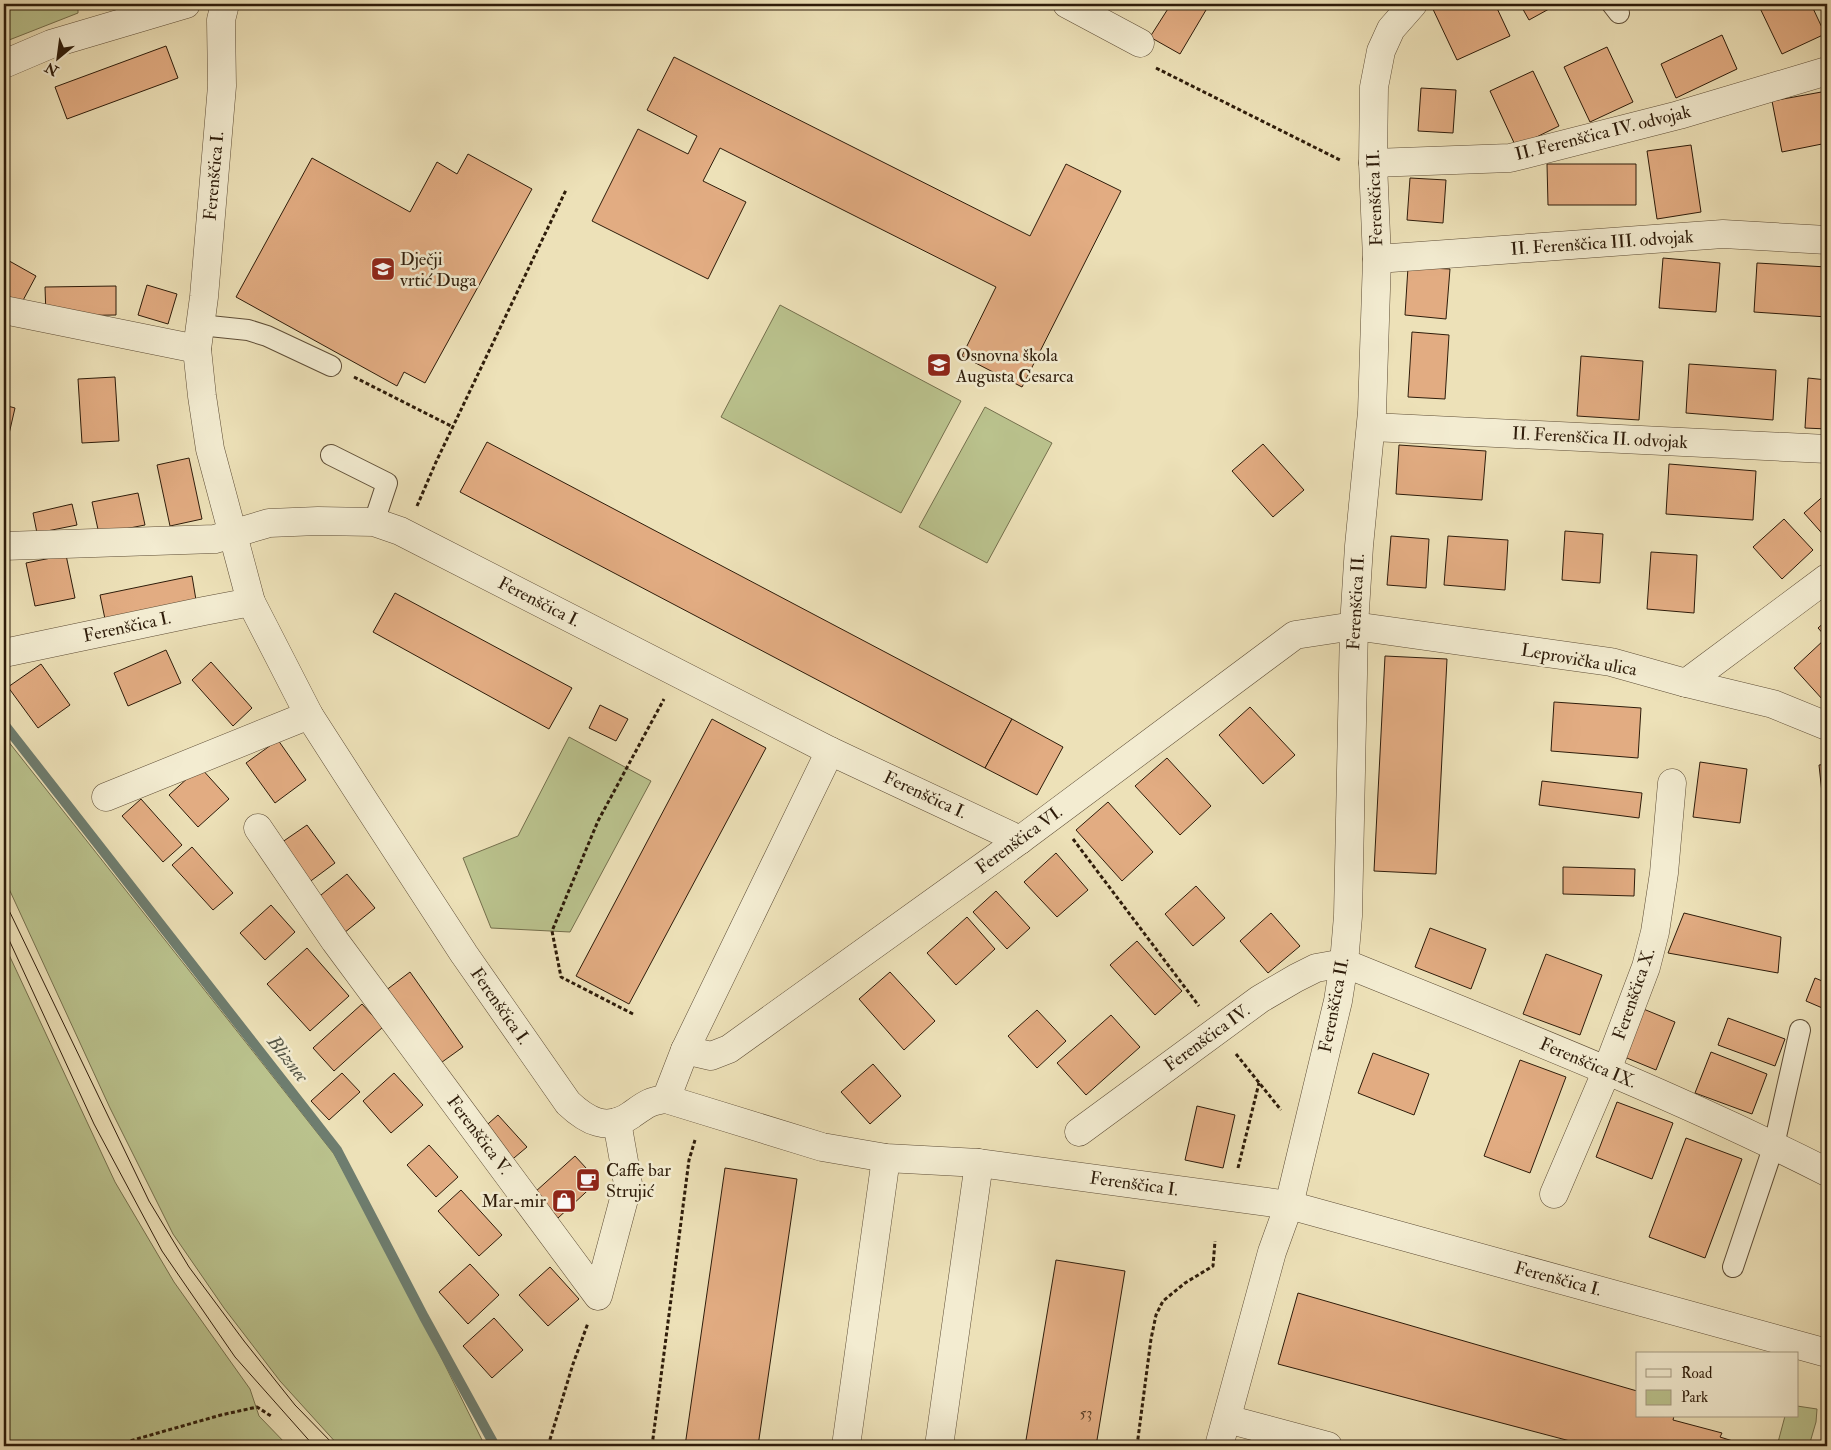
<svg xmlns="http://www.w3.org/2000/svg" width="1831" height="1450" font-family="'IM FELL Double Pica',serif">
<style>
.green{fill:#bac28d;stroke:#746f4c}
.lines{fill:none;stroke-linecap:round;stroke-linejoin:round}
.stream{stroke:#6e7d6f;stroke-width:10}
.building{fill:#e2ac82;stroke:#2e1c0a}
.lane-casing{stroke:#5e4d36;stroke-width:22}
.street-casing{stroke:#5e4d36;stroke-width:29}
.path{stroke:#2e1c0a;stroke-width:3;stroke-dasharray:4 2.5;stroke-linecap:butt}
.lane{stroke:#f3ecd1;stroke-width:20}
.street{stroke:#f3ecd1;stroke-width:28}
.tram{stroke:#2e1c0a;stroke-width:1}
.labels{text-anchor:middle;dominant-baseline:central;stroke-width:5;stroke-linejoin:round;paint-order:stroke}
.number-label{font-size:15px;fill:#5b4028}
.street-label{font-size:18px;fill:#2e1c0a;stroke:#f3ecd1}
.poi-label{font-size:18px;fill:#2e1c0a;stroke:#f3ecd1;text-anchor:start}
.water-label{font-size:19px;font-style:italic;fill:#535445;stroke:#f3ecd1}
</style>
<rect width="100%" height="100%" fill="#ede1b8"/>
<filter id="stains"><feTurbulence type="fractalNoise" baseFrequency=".004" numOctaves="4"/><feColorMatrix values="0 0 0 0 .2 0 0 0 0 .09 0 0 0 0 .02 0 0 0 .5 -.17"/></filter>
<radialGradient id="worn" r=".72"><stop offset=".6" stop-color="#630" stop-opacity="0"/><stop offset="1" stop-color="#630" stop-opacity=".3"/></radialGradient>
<g class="green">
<polygon points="4,4 78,4 78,13 4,42"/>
<polygon points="780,305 961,401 901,513 721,417"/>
<polygon points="985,407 1052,443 987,563 919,527"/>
<polygon points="4,736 334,1154 398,1270 485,1446 339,1446 280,1381 224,1308 173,1234 110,1108 4,878"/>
<polygon points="569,737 651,781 570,932 491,928 463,858 518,836"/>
<polygon points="4,944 115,1182 174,1282 250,1389 259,1416 288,1446 4,1446"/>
<polygon points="1797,1406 1817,1409 1816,1422 1809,1446 1777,1446 1785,1416 1797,1416"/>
</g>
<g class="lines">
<polyline class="stream" points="4,724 337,1150 424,1317 495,1446"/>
</g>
<g class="building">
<polygon points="1143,4 1155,4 1152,9"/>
<polygon points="1171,4 1196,4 1206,10 1180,54 1150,37"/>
<polygon points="1433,4 1495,4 1510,36 1457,60 1431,5"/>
<polygon points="1520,4 1558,4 1529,20"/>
<polygon points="1758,4 1811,4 1825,34 1782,54"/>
<polygon points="1722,35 1737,69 1676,98 1661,64"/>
<polygon points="166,46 178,78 67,119 55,87"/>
<polygon points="1607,47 1633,102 1590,122 1564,67"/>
<polygon points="674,57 1030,236 1066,164 1121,191 1022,387 962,356 996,287 720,148 703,181 746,202 708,279 592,221 638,129 688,154 697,136 647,110"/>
<polygon points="1533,71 1559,126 1516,147 1490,91"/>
<polygon points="1421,88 1456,90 1453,133 1418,131"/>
<polygon points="1827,91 1827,143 1782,152 1772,101"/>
<polygon points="1691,145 1701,212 1657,219 1647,151"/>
<polygon points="468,154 532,189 425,383 404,372 397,386 236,297 312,158 410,212 437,162 457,174"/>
<polygon points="1547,164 1636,164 1636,205 1548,205"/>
<polygon points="1410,178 1446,180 1443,223 1407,220"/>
<polygon points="4,258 36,276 20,306 4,298"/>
<polygon points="1663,258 1720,263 1716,312 1659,308"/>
<polygon points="1757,263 1827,267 1827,317 1754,312"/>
<polygon points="1408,267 1450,269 1446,319 1405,315"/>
<polygon points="147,285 177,294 168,324 138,315"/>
<polygon points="116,286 116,315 46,316 45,287"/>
<polygon points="1412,332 1449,335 1445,399 1408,397"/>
<polygon points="1581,356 1643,361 1639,420 1577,416"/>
<polygon points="1689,364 1776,370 1773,420 1686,413"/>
<polygon points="115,377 119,441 82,443 78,379"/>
<polygon points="1808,378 1827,380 1827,429 1805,428"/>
<polygon points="4,405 15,408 6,447 4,447"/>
<polygon points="487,442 1012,719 985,768 460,492"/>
<polygon points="1263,444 1304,490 1273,517 1232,471"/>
<polygon points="1399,445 1486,451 1482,500 1396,494"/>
<polygon points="189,458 202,519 170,526 157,465"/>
<polygon points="1669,464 1756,471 1753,520 1666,514"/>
<polygon points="138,493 145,525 99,534 92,502"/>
<polygon points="1827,493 1827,539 1804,513"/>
<polygon points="72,504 77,525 37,533 33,513"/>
<polygon points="1784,519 1813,550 1782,579 1753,547"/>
<polygon points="1565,531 1603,534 1600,583 1562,580"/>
<polygon points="1391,536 1429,539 1426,588 1387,585"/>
<polygon points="1448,536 1508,540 1505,590 1444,585"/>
<polygon points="1651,552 1697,555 1694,613 1647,609"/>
<polygon points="66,555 75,598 35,606 26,563"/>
<polygon points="192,576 196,600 105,619 100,595"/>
<polygon points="395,593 572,688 549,729 373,632"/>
<polygon points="1827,620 1827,638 1818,628"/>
<polygon points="1825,639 1827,642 1827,696 1823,700 1794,668"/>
<polygon points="166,650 181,683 128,706 114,673"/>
<polygon points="1385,656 1447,659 1436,874 1374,871"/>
<polygon points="211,662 252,708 233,726 192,680"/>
<polygon points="41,664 70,705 38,728 8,687"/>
<polygon points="1554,702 1641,708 1638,758 1551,751"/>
<polygon points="600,705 628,719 616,741 589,728"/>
<polygon points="1250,707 1295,755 1263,784 1219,735"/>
<polygon points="712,719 766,748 629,1004 576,976"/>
<polygon points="1012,719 1063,747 1037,795 985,768"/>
<polygon points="278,740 306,780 275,803 246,763"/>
<polygon points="1167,758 1211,806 1180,835 1135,786"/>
<polygon points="1700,762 1747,769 1740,823 1693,817"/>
<polygon points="1827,764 1827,840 1819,765"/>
<polygon points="200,767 229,799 198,827 169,795"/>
<polygon points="1542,781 1642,793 1639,818 1539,805"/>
<polygon points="141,799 182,845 163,862 122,816"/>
<polygon points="1108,802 1153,852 1122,881 1076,830"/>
<polygon points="307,825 335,863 304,886 275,847"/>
<polygon points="192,847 233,893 213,910 172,865"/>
<polygon points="1056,853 1088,890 1057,917 1024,882"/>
<polygon points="1563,867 1635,869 1634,896 1563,894"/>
<polygon points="347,874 375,908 344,933 316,899"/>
<polygon points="1196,886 1225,918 1193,946 1165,914"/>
<polygon points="996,891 1030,928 1007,949 973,912"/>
<polygon points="271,905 295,932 265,960 240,933"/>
<polygon points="1271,913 1300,946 1268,973 1240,941"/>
<polygon points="1684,913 1781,937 1778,973 1668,953"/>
<polygon points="967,917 995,949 956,985 927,953"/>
<polygon points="1430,928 1486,949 1471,989 1415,967"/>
<polygon points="1137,941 1182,991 1155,1015 1110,965"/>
<polygon points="307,948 349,996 310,1031 267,984"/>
<polygon points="1546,954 1602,975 1580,1035 1523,1014"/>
<polygon points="410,972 463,1047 438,1065 385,991"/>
<polygon points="890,972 935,1021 904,1050 859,999"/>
<polygon points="1815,978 1827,983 1827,1010 1806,1001"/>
<polygon points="362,1004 383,1027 334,1071 313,1048"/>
<polygon points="1641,1008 1675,1022 1656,1070 1622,1056"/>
<polygon points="1037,1010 1066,1041 1037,1068 1008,1036"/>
<polygon points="1111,1015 1140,1047 1086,1095 1057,1063"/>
<polygon points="1728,1018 1785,1039 1775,1066 1718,1045"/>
<polygon points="1711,1052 1767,1074 1752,1114 1695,1093"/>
<polygon points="1373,1053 1429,1074 1414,1115 1358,1093"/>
<polygon points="1520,1060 1566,1077 1530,1173 1484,1156"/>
<polygon points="873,1064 901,1096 870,1124 841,1092"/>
<polygon points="342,1073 360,1092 329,1120 311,1101"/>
<polygon points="394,1073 423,1105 391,1133 363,1101"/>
<polygon points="1617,1102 1673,1123 1652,1179 1596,1157"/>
<polygon points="1197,1106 1235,1115 1223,1168 1185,1160"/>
<polygon points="498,1115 527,1147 508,1163 480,1131"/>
<polygon points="1686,1138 1742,1159 1705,1258 1649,1237"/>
<polygon points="429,1145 458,1177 436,1197 407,1165"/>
<polygon points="575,1156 598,1181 558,1218 535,1192"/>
<polygon points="725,1168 797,1179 758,1446 685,1446"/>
<polygon points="461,1190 502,1235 479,1256 438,1211"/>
<polygon points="1056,1260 1125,1271 1096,1446 1025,1446"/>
<polygon points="470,1264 499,1295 468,1324 439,1292"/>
<polygon points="550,1267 579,1299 548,1326 519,1295"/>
<polygon points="1298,1293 1637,1391 1637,1416 1674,1416 1673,1420 1722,1433 1720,1437 1736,1442 1735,1446 1589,1446 1278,1364"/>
<polygon points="494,1318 523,1350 492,1378 463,1346"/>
</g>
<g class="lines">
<defs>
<g id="lane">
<polyline points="1612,4 1619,13"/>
<polyline points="200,325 248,330 267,336 331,366"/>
<polyline points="331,455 387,483 374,522"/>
<polyline points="1733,1267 1774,1145 1800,1030"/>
</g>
<g id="street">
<path d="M225 4 221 20 222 86 204 297 197 349 202 396 210 449 251 602 309 715 365 802 464 954 568 1103C587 1121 607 1132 631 1115 645 1105 649 1101 666 1099L822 1147 886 1158 979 1163 1289 1205 1827 1353"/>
<polyline points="1067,4 1140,43"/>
<polyline points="4,64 51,44 186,4"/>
<polyline points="1373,163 1510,158 1679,115 1827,71"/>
<polyline points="1377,259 1723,234 1827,240"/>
<polyline points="4,310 197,349"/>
<polyline points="1372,427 1827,449"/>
<polyline points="4,546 215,539 269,523 318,521 374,522 400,531 830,751 1020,840"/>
<polyline points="4,653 204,611 251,602"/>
<polyline points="1686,683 1827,578"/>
<polyline points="106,797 309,715"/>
<polyline points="258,828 335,941 598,1296 628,1184 617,1122"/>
<polyline points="685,1050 711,1056 729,1049 1020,840 1295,635 1354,626 1611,662 1686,683 1773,704 1827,726"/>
<polyline points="666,1099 685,1050 830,751"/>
<path d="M1079 1132 1260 999 1296 978 1316 968 1344 963C1507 1029 1671 1093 1827 1172"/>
<polyline points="1554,1194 1607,1070 1646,967 1655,932 1664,873 1672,783"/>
<polyline points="1227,1419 1328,1446"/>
<polyline points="846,1446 886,1158"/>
<polyline points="939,1446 979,1163"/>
<polyline points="1219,1446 1272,1252 1289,1205 1338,1001 1344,963 1348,916 1354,626 1359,546 1372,412 1377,259 1373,163 1374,87 1381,51 1391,29 1413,4"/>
</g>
</defs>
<use href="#lane" class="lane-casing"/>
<use href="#street" class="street-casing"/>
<g class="path">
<polyline points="1156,68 1342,161"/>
<polyline points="354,377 453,427"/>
<polyline points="417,506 436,462 566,190"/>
<polyline points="1073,839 1199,1006"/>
<polyline points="633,1014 561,977 552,931 598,821 664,699"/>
<polyline points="1236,1054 1281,1110"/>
<polyline points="1238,1168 1259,1083"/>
<polyline points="112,1446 221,1415 257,1407 271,1416"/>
<polyline points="548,1446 573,1364 588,1323"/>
<polyline points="652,1446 689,1160 695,1140"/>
<polyline points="1137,1446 1151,1339 1156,1315 1163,1301 1185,1283 1213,1266 1215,1241"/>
</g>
<use href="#lane" class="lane"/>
<use href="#street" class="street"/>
<g class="tram">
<polyline points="4,900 149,1201 189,1267 244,1341 295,1405 335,1446"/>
<polyline points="4,929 94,1124 162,1251 235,1357 314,1446"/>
</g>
</g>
<defs>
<symbol id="school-square" viewBox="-11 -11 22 22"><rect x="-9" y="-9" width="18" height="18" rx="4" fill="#8f2418" stroke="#f3ecd1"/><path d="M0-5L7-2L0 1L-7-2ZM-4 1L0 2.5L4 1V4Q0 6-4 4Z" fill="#fff"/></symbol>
<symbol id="cafe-square" viewBox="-11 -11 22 22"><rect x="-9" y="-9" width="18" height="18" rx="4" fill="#8f2418" stroke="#f3ecd1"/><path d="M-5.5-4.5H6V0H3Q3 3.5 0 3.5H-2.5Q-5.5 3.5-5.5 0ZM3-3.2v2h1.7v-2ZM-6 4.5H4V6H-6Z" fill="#fff"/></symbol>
<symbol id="shop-square" viewBox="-11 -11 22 22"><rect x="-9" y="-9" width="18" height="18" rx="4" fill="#8f2418" stroke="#f3ecd1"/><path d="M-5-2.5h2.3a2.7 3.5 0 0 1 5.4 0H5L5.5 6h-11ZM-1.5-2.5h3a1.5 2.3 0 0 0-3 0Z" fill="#fff"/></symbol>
</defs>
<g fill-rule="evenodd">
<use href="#school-square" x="369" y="255" width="28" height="28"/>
<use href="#school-square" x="925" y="351" width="28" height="28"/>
<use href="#cafe-square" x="574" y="1166" width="28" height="28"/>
<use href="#shop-square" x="550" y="1187" width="28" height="28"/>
</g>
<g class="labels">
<g class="number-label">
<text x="1086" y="1413">53</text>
</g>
<g class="street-label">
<text transform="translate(1603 133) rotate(-14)">II. Ferenščica IV. odvojak</text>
<text transform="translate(214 176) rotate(-85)">Ferenščica I.</text>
<text transform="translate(1375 198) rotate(-92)">Ferenščica II.</text>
<text transform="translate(1602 243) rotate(-4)">II. Ferenščica III. odvojak</text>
<text transform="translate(1600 438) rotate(3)">II. Ferenščica II. odvojak</text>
<text transform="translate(539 602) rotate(27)">Ferenščica I.</text>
<text transform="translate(1356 602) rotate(-87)">Ferenščica II.</text>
<text transform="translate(127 627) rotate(-12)">Ferenščica I.</text>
<text transform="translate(1579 660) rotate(10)">Leprovička ulica</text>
<text transform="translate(925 795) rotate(25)">Ferenščica I.</text>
<text transform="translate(1019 840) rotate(-36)">Ferenščica VI.</text>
<text transform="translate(1634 994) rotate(-71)">Ferenščica X.</text>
<text transform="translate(1334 1005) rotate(-79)">Ferenščica II.</text>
<text transform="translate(500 1006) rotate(55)">Ferenščica I.</text>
<text transform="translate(1207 1038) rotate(-36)">Ferenščica IV.</text>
<text transform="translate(1588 1063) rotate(23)">Ferenščica IX.</text>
<text transform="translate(479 1135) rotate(53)">Ferenščica V.</text>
<text transform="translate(1134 1184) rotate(8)">Ferenščica I.</text>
<text transform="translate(1558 1279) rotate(15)">Ferenščica I.</text>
</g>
<g class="poi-label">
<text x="400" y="259">Dječji<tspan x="400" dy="21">vrtić Duga</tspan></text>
<text x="956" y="355">Osnovna škola<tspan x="956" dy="21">Augusta Cesarca</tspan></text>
<text x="606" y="1170">Caffe bar<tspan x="606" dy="21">Strujić</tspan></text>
<text x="546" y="1201" text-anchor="end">Mar-mir</text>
</g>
<g class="water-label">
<text transform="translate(288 1059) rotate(52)">Bliznec</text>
</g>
</g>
<rect width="1831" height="1450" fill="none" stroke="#ede1b8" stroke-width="20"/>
<rect x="5" y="5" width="1821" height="1440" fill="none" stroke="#2e1c0a" stroke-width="2.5"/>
<rect x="10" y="10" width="1811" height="1430" fill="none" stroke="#2e1c0a"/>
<rect x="1636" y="1352" width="162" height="65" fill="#f3ecd1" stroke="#a49981"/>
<rect x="1646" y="1369" width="25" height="8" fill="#f3ecd1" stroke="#a49981"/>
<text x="1681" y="1378" font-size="15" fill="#2e1c0a">Road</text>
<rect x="1646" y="1390" width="25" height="15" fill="#bac28d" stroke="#a49981"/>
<text x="1681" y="1402" font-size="15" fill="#2e1c0a">Park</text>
<g transform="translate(58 58) rotate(209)" stroke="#f3ecd1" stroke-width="4" paint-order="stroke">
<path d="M0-4L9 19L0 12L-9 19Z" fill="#2e1c0a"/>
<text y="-8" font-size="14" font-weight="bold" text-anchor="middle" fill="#2e1c0a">N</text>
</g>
<rect width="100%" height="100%" filter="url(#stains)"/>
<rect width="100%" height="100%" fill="url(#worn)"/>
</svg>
